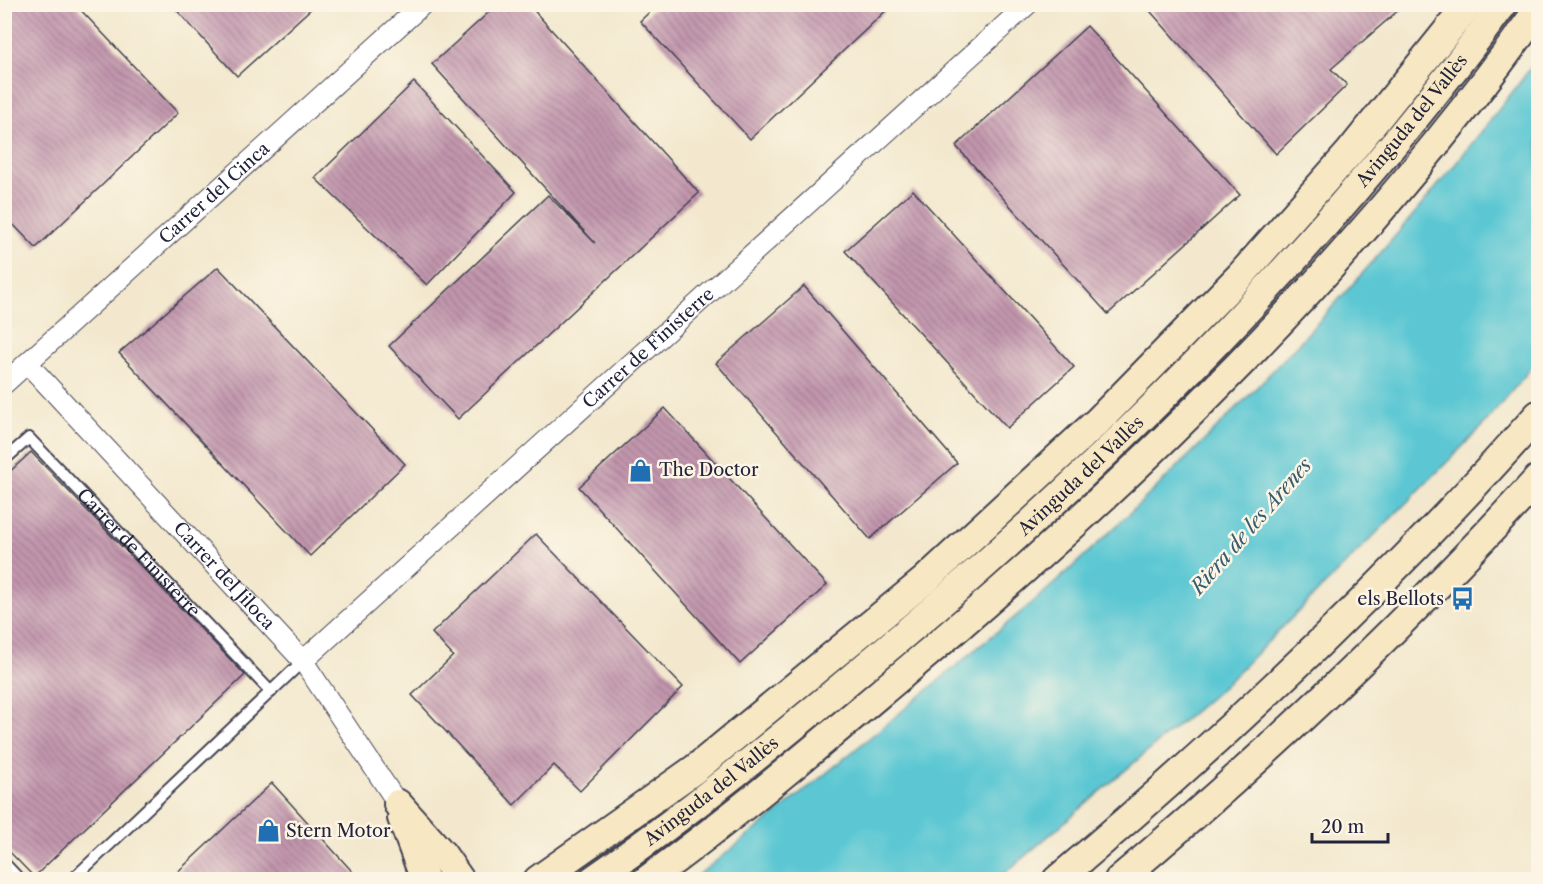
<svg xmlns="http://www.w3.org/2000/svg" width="1543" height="884" font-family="'Libre Caslon Text',serif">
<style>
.water{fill:#5bc7d3;stroke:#3e7487;stroke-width:1.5}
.building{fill:url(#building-back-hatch)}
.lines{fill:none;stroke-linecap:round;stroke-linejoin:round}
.lane-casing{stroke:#414051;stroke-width:14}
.street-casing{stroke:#414051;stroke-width:22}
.secondary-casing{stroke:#414051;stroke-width:32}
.lane{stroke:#fff;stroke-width:10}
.street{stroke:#fff;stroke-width:20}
.secondary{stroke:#f7e8c3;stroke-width:28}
.labels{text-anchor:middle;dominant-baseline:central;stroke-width:5;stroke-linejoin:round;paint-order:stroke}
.street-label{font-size:18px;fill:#22223b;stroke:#fcf5e5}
.poi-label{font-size:18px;fill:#22223b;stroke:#fcf5e5;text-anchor:start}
.water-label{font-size:20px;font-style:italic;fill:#365c70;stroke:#fcf5e5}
</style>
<defs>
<pattern id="building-back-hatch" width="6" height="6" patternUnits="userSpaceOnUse" patternTransform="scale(1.5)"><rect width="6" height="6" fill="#c296ad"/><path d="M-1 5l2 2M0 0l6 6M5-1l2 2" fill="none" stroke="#9d7a8e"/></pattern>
</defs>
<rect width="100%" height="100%" fill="#fcf5e5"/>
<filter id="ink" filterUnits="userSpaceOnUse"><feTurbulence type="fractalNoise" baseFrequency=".0167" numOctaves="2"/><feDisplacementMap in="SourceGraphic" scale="12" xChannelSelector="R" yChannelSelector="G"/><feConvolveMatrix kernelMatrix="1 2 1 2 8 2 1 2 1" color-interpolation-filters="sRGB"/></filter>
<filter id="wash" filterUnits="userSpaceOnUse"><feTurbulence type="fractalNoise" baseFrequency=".008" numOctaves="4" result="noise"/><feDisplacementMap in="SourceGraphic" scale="24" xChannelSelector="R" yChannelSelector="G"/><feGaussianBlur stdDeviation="1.35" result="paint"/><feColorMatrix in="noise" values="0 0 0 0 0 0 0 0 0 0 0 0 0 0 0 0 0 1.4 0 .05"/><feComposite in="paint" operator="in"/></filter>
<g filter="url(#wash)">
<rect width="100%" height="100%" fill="#f3e8ce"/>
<path class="water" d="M1538 58V360L1480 429 1224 686 998 879H693C782 810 869 739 956 666 993 634 1033 604 1069 570 1239 414 1400 244 1538 58Z"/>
<g id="blocks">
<g class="building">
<polygon points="4,4 75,4 178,113 36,248 4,215"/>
<polygon points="498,4 528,4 699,193 458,419 389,346 548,195 595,243 432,64"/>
<polygon points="658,4 893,4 750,139 640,21"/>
<polygon points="1144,4 1397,4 1401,8 1331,69 1347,85 1276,154"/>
<polygon points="172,5 315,5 237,76"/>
<polygon points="1087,26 1240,195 1108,314 956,146"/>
<polygon points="414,82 516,192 427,285 315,178"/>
<polygon points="913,190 1074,367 1007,428 845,251"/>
<polygon points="218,267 405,464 310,556 119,353"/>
<polygon points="804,286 957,463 870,539 716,363"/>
<polygon points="665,408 827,585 740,664 579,487"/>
<polygon points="31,452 245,675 34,877 4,846 4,477"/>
<polygon points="536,534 683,687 580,791 554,765 514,805 412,695 453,656 432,633"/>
<polygon points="272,783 360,880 169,880"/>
</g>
</g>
</g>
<g filter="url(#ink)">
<use href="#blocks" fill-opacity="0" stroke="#414051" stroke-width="1.5"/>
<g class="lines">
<defs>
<g id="lane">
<path id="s1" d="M4 460 29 438 271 692"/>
<polyline points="4,863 20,880"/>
<polyline points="72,880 303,661"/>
</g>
<g id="street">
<path id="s2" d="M27 363 303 661 398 804"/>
<path id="s3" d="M4 384 423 4"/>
<path id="s4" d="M303 661 1028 4"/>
</g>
<g id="secondary">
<polyline points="398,804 442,854 460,880"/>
<polyline points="402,818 425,880"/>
<polyline points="538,880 695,769 925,580 1098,421 1241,275 1350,152 1469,4"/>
<path id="s5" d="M593 880C686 815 773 744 859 672 1099 474 1318 255 1503 4"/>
<path d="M647 880C734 817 815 748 897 679 1134 481 1358 262 1538 10"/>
<path d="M1057 880C1228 736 1390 582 1538 415"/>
<path d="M1119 880C1267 755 1408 622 1538 479"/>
</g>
</defs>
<use href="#lane" class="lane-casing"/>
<use href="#street" class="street-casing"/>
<use href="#secondary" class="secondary-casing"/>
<use href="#lane" class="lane"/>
<use href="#street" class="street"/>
<use href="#secondary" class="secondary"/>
</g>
</g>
<defs>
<symbol id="shop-bare" viewBox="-9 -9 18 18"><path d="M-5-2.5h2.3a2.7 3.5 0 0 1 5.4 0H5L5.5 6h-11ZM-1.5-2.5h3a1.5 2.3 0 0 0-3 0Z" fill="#1f6fb2" stroke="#fcf5e5" stroke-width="2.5" paint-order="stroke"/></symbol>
<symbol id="bus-bare" viewBox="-9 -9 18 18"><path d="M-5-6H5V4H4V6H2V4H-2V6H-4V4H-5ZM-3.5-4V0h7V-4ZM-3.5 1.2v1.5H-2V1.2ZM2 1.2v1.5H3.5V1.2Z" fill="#1f6fb2" stroke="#fcf5e5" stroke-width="2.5" paint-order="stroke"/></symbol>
</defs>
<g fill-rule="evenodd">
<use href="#shop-bare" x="624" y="454" width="33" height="33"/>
<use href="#bus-bare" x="1446" y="582" width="33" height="33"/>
<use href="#shop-bare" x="252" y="814" width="33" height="33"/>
</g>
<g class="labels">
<g class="street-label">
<text stroke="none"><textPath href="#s5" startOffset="1120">Avinguda del Vallès</textPath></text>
<text stroke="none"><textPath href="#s3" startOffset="284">Carrer del Cinca</textPath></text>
<text stroke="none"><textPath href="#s4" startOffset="466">Carrer de Finisterre</textPath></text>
<text stroke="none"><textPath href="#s5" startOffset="634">Avinguda del Vallès</textPath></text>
<text stroke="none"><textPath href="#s1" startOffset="192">Carrer de Finisterre</textPath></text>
<text stroke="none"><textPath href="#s2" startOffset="290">Carrer del Jiloca</textPath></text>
<text stroke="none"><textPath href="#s5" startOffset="148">Avinguda del Vallès</textPath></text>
</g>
<g class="poi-label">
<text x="659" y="470">The Doctor</text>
<text x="1444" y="599" text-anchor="end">els Bellots</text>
<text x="286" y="831">Stern Motor</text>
</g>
<g class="water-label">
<text transform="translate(1251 526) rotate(-49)">Riera de les Arenes</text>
</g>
</g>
<rect width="1543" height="884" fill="none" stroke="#fcf5e5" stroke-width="24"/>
<path d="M1312 833v9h76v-9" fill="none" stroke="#22223b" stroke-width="3"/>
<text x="1321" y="833" font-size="18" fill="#22223b" stroke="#fcf5e5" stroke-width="4.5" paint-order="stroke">20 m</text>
</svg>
